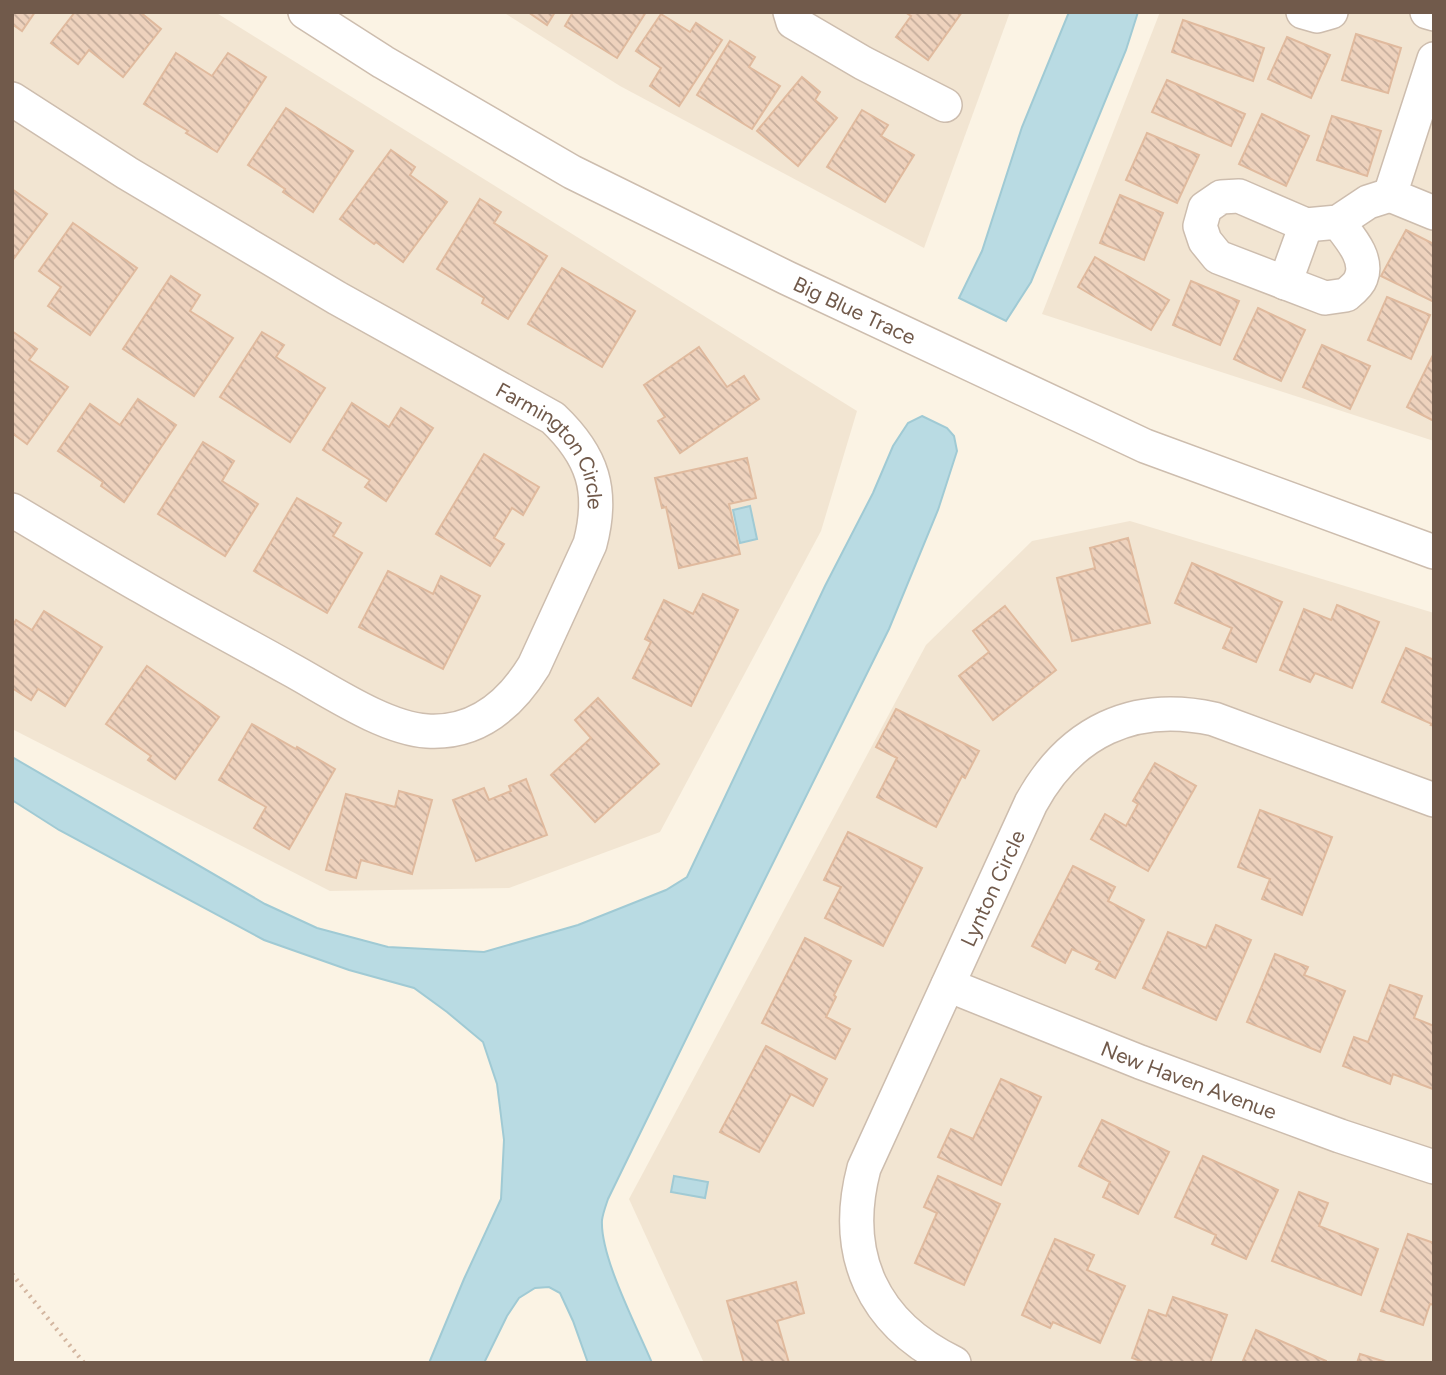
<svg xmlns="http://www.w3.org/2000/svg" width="1446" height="1375" font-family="Figtree,sans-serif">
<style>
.residential{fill:#f2e5d2}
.water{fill:#b9dbe3;stroke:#a0cad4;stroke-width:2}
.building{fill:url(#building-back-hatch);stroke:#e0ba9e;stroke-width:2}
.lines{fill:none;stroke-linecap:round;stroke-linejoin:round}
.minor-casing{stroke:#cdbdae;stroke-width:36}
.path{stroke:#d3b6a0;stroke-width:4.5;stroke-dasharray:2 5;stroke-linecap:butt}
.minor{stroke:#fff;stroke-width:33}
.labels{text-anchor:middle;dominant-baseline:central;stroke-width:5;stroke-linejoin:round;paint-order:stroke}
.street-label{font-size:21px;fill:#715a4b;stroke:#fef7e9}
</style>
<defs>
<pattern id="building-back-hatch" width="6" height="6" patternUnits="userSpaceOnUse" patternTransform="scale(1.75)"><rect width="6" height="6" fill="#eed2bd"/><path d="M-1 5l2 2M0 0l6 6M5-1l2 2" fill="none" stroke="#c5ad9c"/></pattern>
</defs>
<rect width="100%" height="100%" fill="#fbf3e4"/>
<g class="residential">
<polygon points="12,12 215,12 857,411 821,531 660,832 509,888 330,891 12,729"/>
<polygon points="503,12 1010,12 924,248 620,86"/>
<polygon points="1160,12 1434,12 1434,441 1042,314"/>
<polygon points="1130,521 1434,613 1434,1363 704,1363 629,1199 926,645 1032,541"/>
</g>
<g class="water">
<polygon points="1069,12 1138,12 1126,50 1031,282 1006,321 959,298 982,251 1022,127"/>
<path d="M922 416 947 428 954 436 957 451 938 510 889 629 706 998 608 1199C606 1205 603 1213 602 1220 600 1257 637 1327 652 1363H588L573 1321 560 1293 549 1287 535 1288 519 1298 507 1316 484 1363H429L464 1279 501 1199 504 1140 497 1084 483 1042 447 1012 414 988 349 970 264 940 59 830 12 800V757L265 904 317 928 388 947 484 952 578 925 666 890 687 877 825 586 873 493 893 446 908 423Z"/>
<polygon points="750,506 757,539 740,543 733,510"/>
<polygon points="674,1176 708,1182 705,1198 671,1192"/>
</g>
<g class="building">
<polygon points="12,12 35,12 22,31 12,24"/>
<polygon points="75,12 140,12 161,29 123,77 89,50 78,64 51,43"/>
<polygon points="528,12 555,12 547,25"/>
<polygon points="573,12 646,12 617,58 565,26"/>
<polygon points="905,12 962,12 928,60 896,37 911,16"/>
<polygon points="661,14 690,32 696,23 722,40 679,106 650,86 661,68 636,51"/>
<polygon points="1183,20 1264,48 1253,81 1172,52"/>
<polygon points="1356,34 1401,48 1388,93 1342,80"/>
<polygon points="1287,37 1330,55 1311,98 1268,79"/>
<polygon points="730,41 755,57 749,67 780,86 752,129 697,95"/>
<polygon points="176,53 212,76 228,53 266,77 217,152 186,133 188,131 144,104"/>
<polygon points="802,77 820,92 815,100 837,118 798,166 757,131"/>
<polygon points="1167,80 1245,114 1231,146 1152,112"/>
<polygon points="286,108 353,151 313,212 283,192 285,189 248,165"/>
<polygon points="862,110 888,125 881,136 914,155 885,202 827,167"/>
<polygon points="1262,114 1309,136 1286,186 1239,164"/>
<polygon points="1332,116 1381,131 1367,176 1317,160"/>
<polygon points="1147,133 1199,155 1177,203 1126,180"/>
<polygon points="391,150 415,167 410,175 447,202 403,262 376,242 374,244 340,219"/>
<polygon points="12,189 47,214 12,261"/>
<polygon points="1120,195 1163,213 1144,260 1100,243"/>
<polygon points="480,199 501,212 494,223 547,256 508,319 482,303 484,298 437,269"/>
<polygon points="73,223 137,268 90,335 48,306 61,287 39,271"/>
<polygon points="1406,230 1434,244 1434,298 1432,301 1381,276"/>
<polygon points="1095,257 1169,300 1151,330 1078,287"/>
<polygon points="562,268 635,311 602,367 528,324"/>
<polygon points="171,276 200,295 190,311 233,338 194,396 123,349"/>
<polygon points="1191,281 1239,301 1220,345 1173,325"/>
<polygon points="1387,297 1430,315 1411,359 1368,340"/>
<polygon points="1258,308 1305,330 1281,381 1234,359"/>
<polygon points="12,331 37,349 29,360 68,387 27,444 12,433"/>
<polygon points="262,332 284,345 276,357 325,388 290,442 220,397"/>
<polygon points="1322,345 1370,366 1350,409 1303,387"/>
<polygon points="699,347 727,387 744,376 759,399 680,453 658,421 665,417 644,385"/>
<polygon points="1434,353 1434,421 1407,407"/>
<polygon points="138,399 176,425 124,502 101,486 103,482 58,451 90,404 120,425"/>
<polygon points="352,403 389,427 401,408 433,428 386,501 365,487 370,480 323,450"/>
<polygon points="203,442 234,461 222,481 258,504 225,556 158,514"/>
<polygon points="484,454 539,487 523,515 512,508 494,538 504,544 490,566 436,534"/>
<polygon points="747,458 756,498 729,504 740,554 679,568 666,507 662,508 655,478"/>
<polygon points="297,498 341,523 333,536 362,553 327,613 254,571"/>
<polygon points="1128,538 1150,623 1072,641 1057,578 1095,568 1090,548"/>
<polygon points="1192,563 1282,602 1256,662 1223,648 1232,628 1175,603"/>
<polygon points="388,571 433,594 441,576 480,596 443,669 359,627"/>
<polygon points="703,594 738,610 691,706 633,678 651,642 645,639 664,600 693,614"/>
<polygon points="1337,605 1379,622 1352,688 1315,673 1310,682 1280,670 1304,609 1331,620"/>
<polygon points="1005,606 1056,670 993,720 959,676 989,652 973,631"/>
<polygon points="44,611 102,647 65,706 38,689 31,700 12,688 12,627 16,620 32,630"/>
<polygon points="1406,648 1434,660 1434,726 1431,725 1432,724 1382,702"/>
<polygon points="147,666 219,717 175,779 148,760 151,756 106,724"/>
<polygon points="598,698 659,764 595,822 551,775 591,738 575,720"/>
<polygon points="896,709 979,751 965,778 962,776 936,827 877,797 897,758 876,747"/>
<polygon points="252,724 296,749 297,747 335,769 289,849 254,828 266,807 219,780"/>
<polygon points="1155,763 1196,786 1148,871 1091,839 1105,814 1126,826 1138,804 1133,801"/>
<polygon points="526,779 547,835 476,861 453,800 484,788 489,800 511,791 509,786"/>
<polygon points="399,791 432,800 412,874 361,860 356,878 326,870 346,794 395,807"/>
<polygon points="1260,810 1332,837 1302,915 1262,899 1270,879 1238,867"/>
<polygon points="848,832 922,868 883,946 825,918 841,887 824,880"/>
<polygon points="1073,866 1115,887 1108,901 1144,920 1115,978 1096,969 1100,962 1072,949 1065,963 1032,946"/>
<polygon points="1216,925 1251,940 1216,1020 1143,988 1168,932 1206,948"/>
<polygon points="805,938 851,961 834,995 836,997 826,1017 850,1029 835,1059 762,1023"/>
<polygon points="1275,954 1308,967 1304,975 1345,991 1320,1052 1247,1022"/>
<polygon points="1390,985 1422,996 1414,1018 1434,1026 1433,1089 1393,1074 1390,1084 1343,1066 1354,1037 1368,1042"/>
<polygon points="766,1046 827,1079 813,1106 791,1094 759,1152 720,1132"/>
<polygon points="1001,1079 1041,1097 1001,1185 938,1157 951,1129 973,1139"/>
<polygon points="1102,1120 1169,1152 1138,1214 1103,1197 1110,1182 1079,1166"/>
<polygon points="1203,1156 1278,1190 1246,1259 1212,1244 1216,1235 1175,1217"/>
<polygon points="938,1176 1000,1204 964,1285 915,1263 937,1213 924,1207"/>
<polygon points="1299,1192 1328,1203 1319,1226 1378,1249 1361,1295 1272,1261"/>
<polygon points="1408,1234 1434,1243 1434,1305 1430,1304 1423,1325 1381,1311"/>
<polygon points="1055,1239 1094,1255 1087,1270 1125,1286 1100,1343 1053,1322 1050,1328 1022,1315"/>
<polygon points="796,1282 804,1313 777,1321 789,1363 744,1363 727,1301"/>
<polygon points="1173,1297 1227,1315 1210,1363 1146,1363 1132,1358 1149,1310 1166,1316"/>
<polygon points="1256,1330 1326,1361 1326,1363 1242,1363"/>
<polygon points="1360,1354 1389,1363 1357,1363"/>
</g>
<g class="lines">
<defs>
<g id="minor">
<path id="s1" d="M305 12 383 62 572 172 787 278 1145 446 1434 552"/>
<polyline points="790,12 793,22 863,63 945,105"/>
<polyline points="1303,12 1317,16 1331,12"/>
<polyline points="1427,12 1434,14"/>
<polyline points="1434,59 1390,195 1434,213"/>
<path id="s2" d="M12 99 127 173 337 298 553 418C593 456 604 491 590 544L534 666C510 705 476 734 427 731 383 728 327 689 288 668 240 641 192 616 144 588 100 563 56 536 12 510"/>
<path d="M1338 222C1349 237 1369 258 1361 278 1359 284 1351 291 1346 295L1325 298 1218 257 1205 241 1200 226 1205 208 1221 197 1239 196 1306 225 1338 222 1368 202 1390 195"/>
<polyline points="1285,283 1306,225"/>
<path id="s3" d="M948 985 1140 1062 1340 1136 1434 1167"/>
<path id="s4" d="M954 1363C873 1324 841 1255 864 1168L1031 803C1070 732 1133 701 1214 719L1434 800"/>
</g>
</defs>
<use href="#minor" class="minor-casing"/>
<polyline class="path" points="12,1274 84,1363"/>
<use href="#minor" class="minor"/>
</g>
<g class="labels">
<g class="street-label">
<text stroke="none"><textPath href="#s1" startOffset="626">Big Blue Trace</textPath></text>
<text stroke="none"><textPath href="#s2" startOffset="649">Farmington Circle</textPath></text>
<text stroke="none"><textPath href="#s4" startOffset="544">Lynton Circle</textPath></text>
<text stroke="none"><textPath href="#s3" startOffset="259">New Haven Avenue</textPath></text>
</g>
</g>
<rect width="1446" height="1375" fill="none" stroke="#715a4b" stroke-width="28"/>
</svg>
